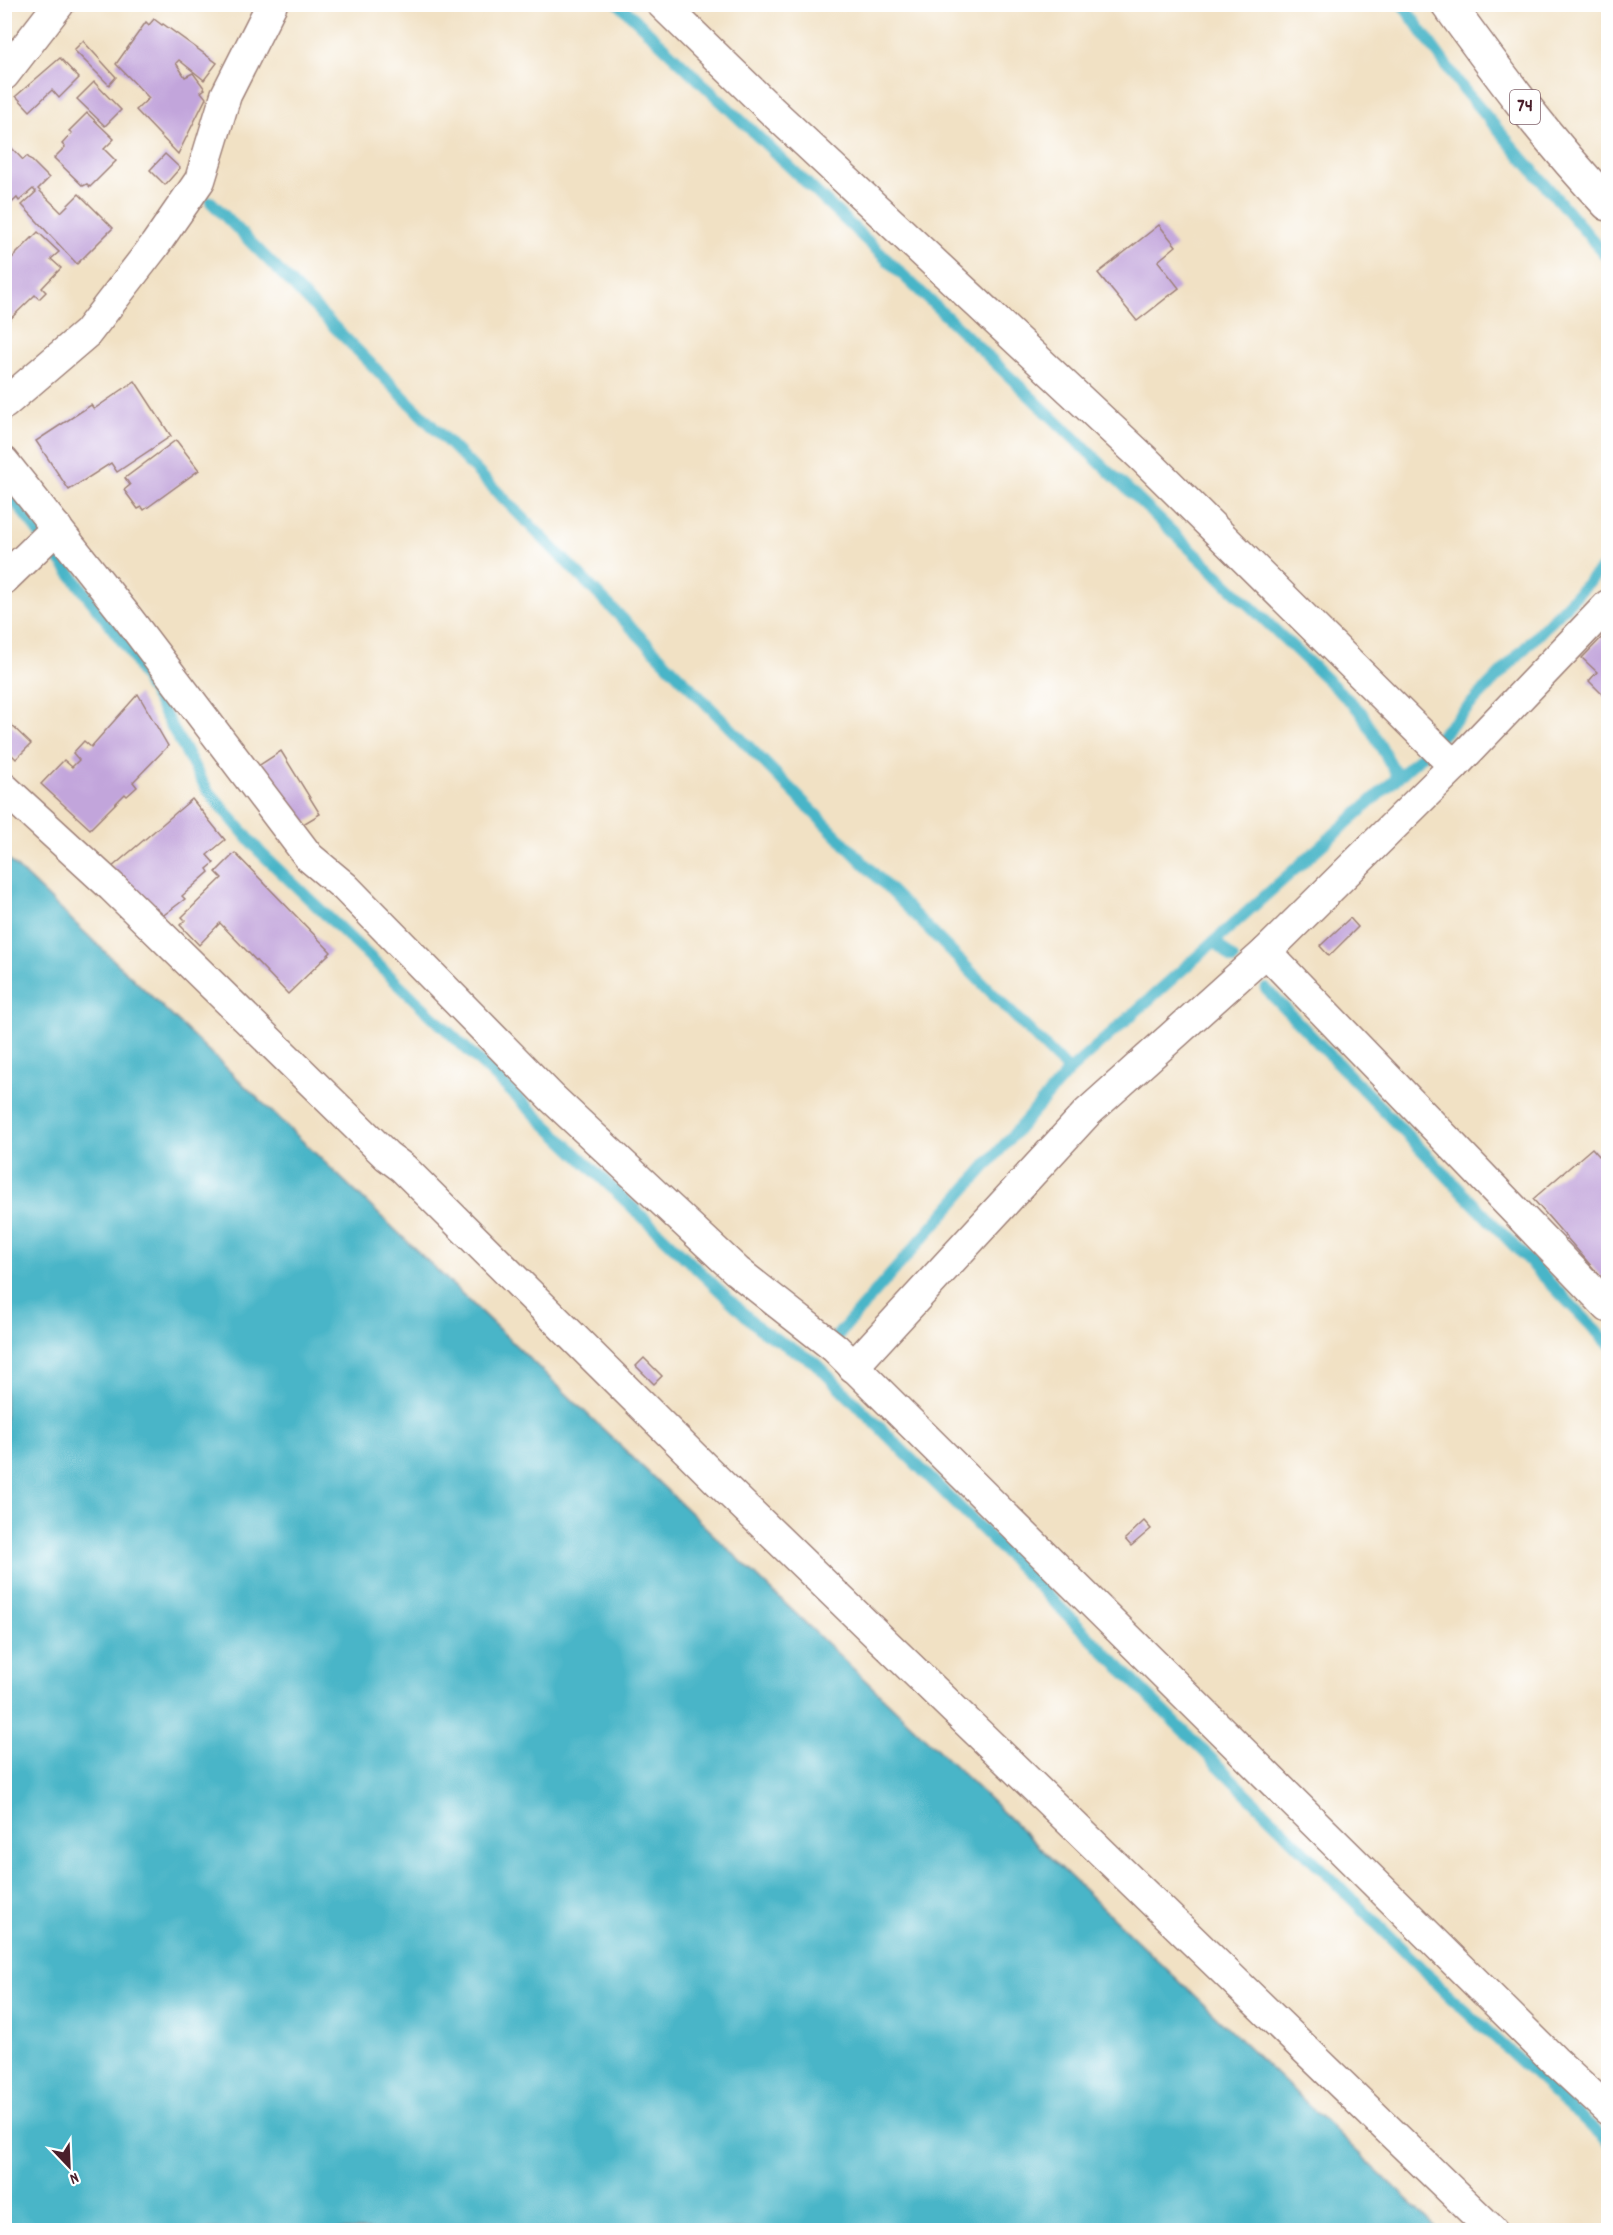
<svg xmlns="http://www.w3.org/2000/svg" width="1613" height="2235" font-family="Dekko,sans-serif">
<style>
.water{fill:#4ab5c8;stroke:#4a6a7a;stroke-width:1.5}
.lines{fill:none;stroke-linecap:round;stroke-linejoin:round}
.stream{stroke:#4ab5c8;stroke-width:12}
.building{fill:#c2a5db}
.street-casing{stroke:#9e8078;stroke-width:33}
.primary-casing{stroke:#9e8078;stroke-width:36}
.street{stroke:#fff;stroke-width:30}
.primary{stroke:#fff;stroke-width:33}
.labels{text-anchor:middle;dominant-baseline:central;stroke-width:4.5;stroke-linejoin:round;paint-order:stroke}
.shield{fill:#fff;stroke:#80626b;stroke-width:1.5}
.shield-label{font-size:20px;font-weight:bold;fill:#4a1f2b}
</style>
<rect width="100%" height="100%" fill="#fff"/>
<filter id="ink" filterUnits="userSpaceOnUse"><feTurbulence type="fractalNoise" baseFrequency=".0167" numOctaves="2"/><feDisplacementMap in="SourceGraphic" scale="12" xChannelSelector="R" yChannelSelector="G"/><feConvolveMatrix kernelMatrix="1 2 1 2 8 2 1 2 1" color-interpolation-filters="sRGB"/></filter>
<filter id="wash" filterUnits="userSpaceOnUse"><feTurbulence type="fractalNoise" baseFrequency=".008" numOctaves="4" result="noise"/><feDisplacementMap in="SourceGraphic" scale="24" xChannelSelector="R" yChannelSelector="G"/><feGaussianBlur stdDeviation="1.35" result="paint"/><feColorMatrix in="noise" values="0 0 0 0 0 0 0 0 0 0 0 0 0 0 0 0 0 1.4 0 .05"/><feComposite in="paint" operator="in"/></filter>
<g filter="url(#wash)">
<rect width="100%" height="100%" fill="#f1e1c4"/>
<polygon class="water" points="5,856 1439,2230 5,2230"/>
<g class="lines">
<g class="stream">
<polyline points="619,4 1361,712 1398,777"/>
<polyline points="1402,4 1464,90 1608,258"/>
<polyline points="211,202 1069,1071"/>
<polyline points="4,487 129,650 207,790 260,852 761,1330 814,1362 1447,1994 1608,2142"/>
<polyline points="1215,941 1233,959"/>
<polyline points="1266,989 1608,1343"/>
<polyline points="829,1345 1069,1071 1416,761 1608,562"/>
</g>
</g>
<g id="blocks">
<g class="building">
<polygon points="154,19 162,25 163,24 217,63 204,80 179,60 176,63 185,77 193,73 205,89 201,92 206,98 178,154 136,110 149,98 116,64 146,22 149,25"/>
<polygon points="83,41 116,77 109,85 74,50"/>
<polygon points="60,58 79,78 59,98 52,90 30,111 16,96"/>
<polygon points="94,82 121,110 105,126 77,99"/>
<polygon points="87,113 114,139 104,149 116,161 90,187 87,184 83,186 54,158 65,147 62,144 72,133 69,131"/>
<polygon points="8,144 23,160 27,156 49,178 38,189 61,212 79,194 113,228 77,264 22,205 36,192 33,189 19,201 17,198 4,210 4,147"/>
<polygon points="165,154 180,168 165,185 150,170"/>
<polygon points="1159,225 1176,246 1158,261 1179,288 1137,321 1098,273"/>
<polygon points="38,232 59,252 51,259 61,268 42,288 46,292 39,299 35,295 4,325 4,266"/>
<polygon points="135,381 171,436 117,472 111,463 69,490 36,441 91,405 94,409"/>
<polygon points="176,440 199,470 144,510 142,507 138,509 124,490 130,485 125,478"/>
<polygon points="1608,631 1608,700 1589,681 1597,672 1582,658"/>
<polygon points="138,694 168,746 133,782 137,787 127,796 125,794 90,829 41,784 64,760 72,767 79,760 73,753 84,741 91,747"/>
<polygon points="4,718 31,744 16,759 4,747"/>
<polygon points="281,751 320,814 290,832 243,776"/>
<polygon points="192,799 225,840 207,855 214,863 207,869 209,872 182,896 185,899 161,917 111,868"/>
<polygon points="235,853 331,952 288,994 220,923 199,945 180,925 185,920 182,917 222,878 216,872"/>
<polygon points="1350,918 1358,927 1329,956 1320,946"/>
<polygon points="1592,1148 1608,1166 1607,1284 1533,1199"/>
<polygon points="644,1358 662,1376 654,1384 636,1366"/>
<polygon points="1144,1521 1151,1529 1131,1546 1125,1539"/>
</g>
</g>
</g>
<g filter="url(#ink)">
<use href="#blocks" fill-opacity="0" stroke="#9e8078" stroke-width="1.5"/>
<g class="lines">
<defs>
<g id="street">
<polyline points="662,4 771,110 1145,460 1454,766"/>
<polyline points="4,75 59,4"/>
<polyline points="4,404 87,333 155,245 200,180 226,95 272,4"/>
<polyline points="4,462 127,617 309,857 345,887 552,1098 737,1271 835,1348 1554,2060 1608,2110"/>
<polyline points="4,579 57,528"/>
<polyline points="4,788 112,887 387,1156 403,1168 721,1484 1492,2230"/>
<polyline points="1266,952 1608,1307"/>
<polyline points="853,1367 1087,1113 1266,952 1454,766 1608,605"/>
</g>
<path id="primary" d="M1448 4C1498 73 1549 142 1608 204"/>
</defs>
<use href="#street" class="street-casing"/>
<use href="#primary" class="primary-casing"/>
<use href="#street" class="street"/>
<use href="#primary" class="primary"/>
</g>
</g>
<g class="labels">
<rect class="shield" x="1510" y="90" width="30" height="34" rx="4.5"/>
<g class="shield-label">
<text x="1525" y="107">74</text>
</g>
</g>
<rect width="1613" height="2235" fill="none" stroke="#fff" stroke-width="24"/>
<g transform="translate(69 2166) rotate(157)" stroke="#ffffff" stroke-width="4.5" paint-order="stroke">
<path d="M0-4.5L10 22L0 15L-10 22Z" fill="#4a1f2b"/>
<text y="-9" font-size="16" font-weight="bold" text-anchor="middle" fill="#4a1f2b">N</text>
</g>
</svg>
